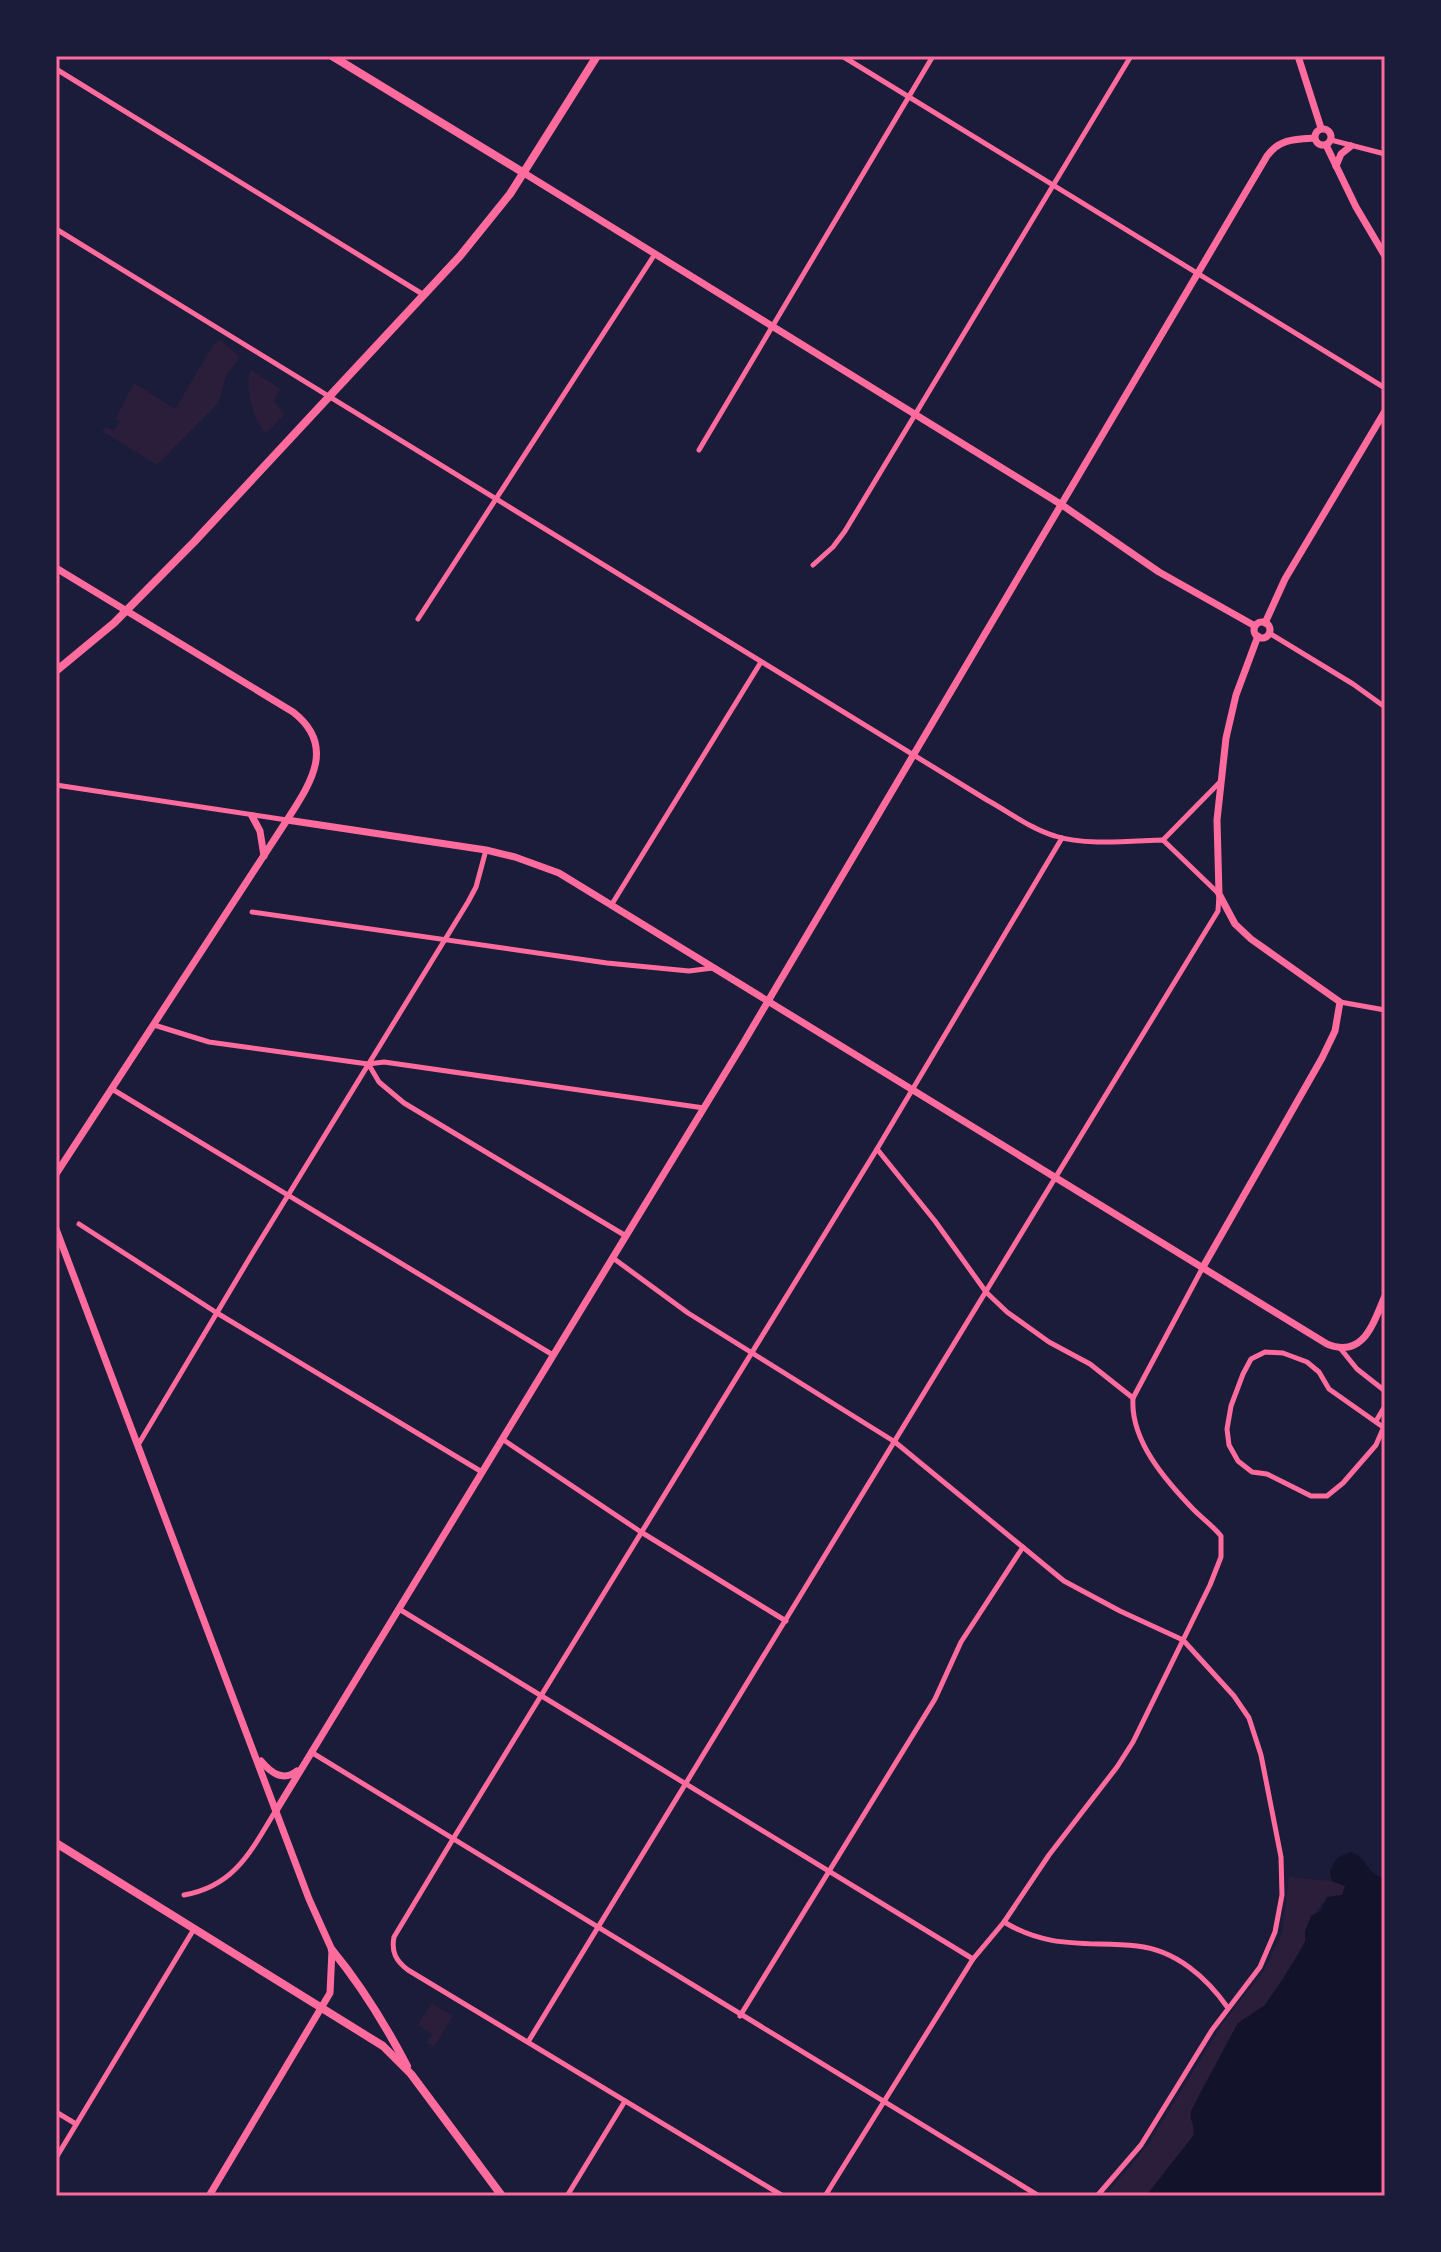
<svg xmlns="http://www.w3.org/2000/svg" width="1441" height="2252" font-family="'Varela Round',sans-serif">
<style>
.green{fill:#2a1e3b}
.water{fill:#12122b}
.lines{fill:none;stroke-linecap:round;stroke-linejoin:round}
.minor{stroke:#ff6b9d;stroke-width:5}
.tertiary{stroke:#ff6b9d;stroke-width:7}
.secondary{stroke:#ff6b9d;stroke-width:8}
.neatline{fill:none;stroke:#ff6b9d;stroke-width:3}
</style>
<rect width="100%" height="100%" fill="#1b1b3a"/>
<g class="green">
<polygon points="220,340 240,357 226,376 219,402 157,465 102,431 106,427 114,431 120,421 116,418 134,383 175,409 213,345"/>
<path d="M251 370 281 389 274 400 284 415 266 433C254 422 243 385 251 370Z"/>
<polygon points="1289,1877 1332,1881 1345,1886 1342,1895 1322,1903 1305,1931 1305,1942 1301,1950 1265,2005 1238,2023 1197,2098 1193,2136 1146,2196 1105,2196 1148,2145 1223,2023 1265,1969 1282,1933"/>
<polygon points="431,2003 453,2016 434,2047 427,2043 432,2034 418,2025"/>
</g>
<path class="water" d="M1350 1852C1366 1855 1366 1874 1385 1879V2196H1146L1193 2136C1196 2126 1189 2121 1191 2111L1238 2023 1265 2005 1284 1978 1305 1942V1931L1311 1916 1320 1911 1327 1897 1342 1895 1345 1886 1332 1881 1330 1871 1337 1858Z"/>
<g class="lines">
<g class="minor">
<polyline points="842,56 1385,388"/>
<polyline points="56,69 424,295"/>
<polyline points="1331,140 1385,154"/>
<path d="M56 229 987 800C1009 812 1031 829 1055 836 1085 846 1131 841 1163 840L1219 894 1218 911 528 2042"/>
<polyline points="699,450 933,56"/>
<polyline points="813,565 833,547 845,531 1131,56"/>
<polyline points="418,619 655,254"/>
<polyline points="1269,633 1353,684 1385,707"/>
<polyline points="56,785 287,820"/>
<polyline points="1163,840 1220,782"/>
<polyline points="612,904 761,662"/>
<polyline points="252,912 607,963 689,971 713,968"/>
<polyline points="1340,1002 1385,1010"/>
<polyline points="154,1025 209,1042 368,1064 384,1062 704,1108"/>
<polyline points="369,1065 379,1082 404,1103 626,1236"/>
<polyline points="112,1089 553,1355"/>
<polyline points="877,1149 935,1221 986,1292 1007,1312 1049,1342 1090,1364 1133,1398"/>
<polyline points="79,1224 217,1313 482,1472"/>
<polyline points="613,1258 688,1313 895,1442 1064,1581 1120,1611 1183,1640 1234,1696 1249,1718 1261,1755 1281,1857 1282,1895 1275,1932 1260,1967 1212,2030 1141,2145 1097,2196"/>
<polyline points="1340,1348 1357,1369 1385,1391"/>
<polyline points="1376,1421 1385,1406"/>
<polyline points="1383,1427 1329,1389 1319,1372 1307,1362 1283,1353 1265,1352 1251,1359 1243,1374 1231,1406 1227,1429 1229,1445 1238,1461 1252,1472 1267,1474 1311,1496 1327,1496 1343,1483 1376,1445 1385,1424"/>
<polyline points="502,1439 641,1532 786,1621"/>
<polyline points="138,1445 252,1254 468,902 476,887 486,850"/>
<polyline points="399,1609 973,1959"/>
<polyline points="311,1752 1039,2196"/>
<path d="M184 1895C235 1886 251 1851 276 1810"/>
<path d="M1004 1922C1050 1950 1088 1941 1137 1946 1176 1950 1207 1978 1228 2008"/>
<polyline points="740,2016 935,1699 961,1642 1023,1547"/>
<polyline points="56,2112 76,2124"/>
<polyline points="56,2158 194,1929"/>
<polyline points="567,2196 625,2101"/>
<path d="M783 2196 408 1970C396 1961 391 1952 394 1937L453 1839 877 1149 1062 838"/>
<path d="M825 2196 973 1959 1004 1922 1049 1855 1117 1767 1133 1742 1210 1585 1221 1557V1536C1213 1526 1203 1519 1194 1510 1167 1482 1130 1441 1133 1398L1203 1267"/>
</g>
<g class="tertiary">
<polyline points="1298,56 1321,128"/>
<circle cx="1323" cy="137" r="8"/>
<polyline points="1326,145 1356,207 1385,256"/>
<polyline points="1336,166 1341,154 1351,146"/>
<polyline points="524,173 1062,505 1159,572 1255,626"/>
<path d="M56 568 293 712C337 746 310 784 287 820L56 1174"/>
<circle cx="1262" cy="630" r="8"/>
<polyline points="1265,623 1285,579 1385,411"/>
<polyline points="252,816 260,831 264,856"/>
<path d="M287 820 486 850 515 857 559 873 1327 1344C1364 1359 1373 1323 1385 1296"/>
<polyline points="56,1229 309,1899 332,1950 330,1993 209,2196"/>
<polyline points="1203,1267 1322,1058 1335,1031 1340,1002 1251,939 1235,924 1219,894 1217,820 1226,738 1236,695 1258,636"/>
<path d="M261 1761C271 1773 283 1782 297 1771"/>
<path d="M277 1809 741 1047 1267 156C1279 139 1295 139 1314 138"/>
</g>
<g class="secondary">
<polyline points="332,56 524,173"/>
<polyline points="56,671 114,623 194,542 460,256 510,194 597,56"/>
<polyline points="56,1843 383,2046 411,2074 502,2196"/>
<path d="M332 1950C361 1985 386 2026 407 2066"/>
</g>
</g>
<rect width="1441" height="2252" fill="none" stroke="#1b1b3a" stroke-width="116"/>
<rect x="58" y="58" width="1325" height="2136" class="neatline"/>
</svg>
